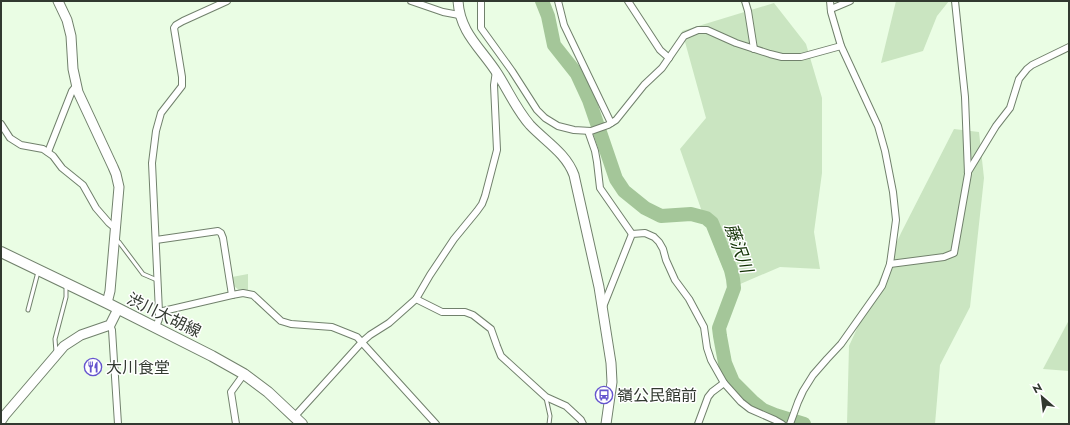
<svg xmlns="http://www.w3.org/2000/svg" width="1070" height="425" font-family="Jost,'Noto Sans JP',sans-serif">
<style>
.green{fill:#cae5c1}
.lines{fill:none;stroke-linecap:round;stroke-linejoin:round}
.river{stroke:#a4c699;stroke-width:14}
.lane-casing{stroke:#71816c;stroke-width:5}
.street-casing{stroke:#71816c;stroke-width:8}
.secondary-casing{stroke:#71816c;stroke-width:11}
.primary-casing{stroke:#71816c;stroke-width:12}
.lane{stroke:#fff;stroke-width:3}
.street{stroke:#fff;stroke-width:6}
.secondary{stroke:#fff;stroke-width:9}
.primary{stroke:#fff;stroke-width:10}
.labels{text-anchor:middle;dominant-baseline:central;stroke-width:3;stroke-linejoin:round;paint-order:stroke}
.street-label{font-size:16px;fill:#323930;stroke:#fff}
.poi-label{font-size:16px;fill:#323930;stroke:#fff;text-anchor:start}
.water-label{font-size:17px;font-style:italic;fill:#123204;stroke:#fff}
</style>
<rect width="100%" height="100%" fill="#eafde4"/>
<g class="green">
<polygon points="896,1 949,1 937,16 923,51 881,63"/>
<polygon points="774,3 806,44 822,98 822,173 814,232 820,269 780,267 731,288 713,243 680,149 706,118 682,31"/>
<polygon points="954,129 979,132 984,178 970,307 940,365 935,424 847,424 849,346 901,233"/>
<polygon points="248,274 248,290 241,289 239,290 234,286 232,277"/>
<polygon points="1069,320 1069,371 1043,369"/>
</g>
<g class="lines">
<polyline class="river" points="542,1 548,16 554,45 577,74 589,100 616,179 624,191 645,208 661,216 691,214 706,218 712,223 731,270 733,279 734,288 719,328 720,336 725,363 733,382 753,402 763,410 775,415 804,424"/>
<defs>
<g id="lane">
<polyline points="116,240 119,242 143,274 157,280"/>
<polyline points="28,310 38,272"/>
<polyline points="56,352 55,339 66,297 66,285"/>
<polyline points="546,398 550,416 549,424"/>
</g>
<g id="street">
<polyline points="411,1 443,12 459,15"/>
<polyline points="481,1 481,28 512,71 537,110 545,118 558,126 574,130 591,131 608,125 616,120 644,85 662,68 684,36 698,30 707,30 736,43 770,54 782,57 801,57 841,46"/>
<polyline points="558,1 564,25 611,123"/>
<polyline points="628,1 660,50 669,58"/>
<polyline points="745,1 748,11 754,49"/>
<polyline points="831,9 850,1"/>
<polyline points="1,124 10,138 21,145 43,149 53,156 62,168 83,185 96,208 109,223 115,228"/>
<polyline points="588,131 595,151 597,162 600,188 632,234"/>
<polyline points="48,152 72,91 76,86"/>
<polyline points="968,172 996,126 1010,108 1019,79 1027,69 1032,65 1069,47"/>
<polyline points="156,240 218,231 221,233 223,238 232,295"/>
<polyline points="890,264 944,257 954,253 968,174 965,97 955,1"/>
<polyline points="416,299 442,312 465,312 473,315 491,329 497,346 501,356 546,397 566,406 581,420 583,424"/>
<polyline points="603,307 632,234 645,233 654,237 659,242 663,249 666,260 675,280 689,299 704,327 707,348 711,360 724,383 741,402 750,409 775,420 782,424"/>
<polyline points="159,312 232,295 243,293 253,295 281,321 291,324 332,327 357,337 436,424"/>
<polyline points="110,325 112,330 118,424"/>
<polyline points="156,327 159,319 159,312 152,163 156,131 161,113 182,86 182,77 174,28 176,25 183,21 227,1"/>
<polyline points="295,416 362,342 370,335 389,323 416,299 430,275 454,239 477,211 482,204 485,196 497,150 494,85 496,71"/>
<polyline points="236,424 231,392 244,374"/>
<polyline points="698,424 708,397 712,392 724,383"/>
<polyline points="790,424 798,402 803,391 813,375 827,359 841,344 882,286 890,264 896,220 893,192 885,151 878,126 841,46 831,12 830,1"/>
</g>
<g id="secondary">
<polyline points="58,1 67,20 71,36 73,69 78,92 113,167 116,174 119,187 110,291 107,303"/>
<path d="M458 1C460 33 481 48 497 73 508 90 516 109 530 125 545 141 566 153 574 175L599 287 611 363 612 382 606 424"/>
<polyline points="1,421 5,415 64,346 81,335 110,325 118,309"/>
</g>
<polyline id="primary" points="1,252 107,303 212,356 244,374 268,392 302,424"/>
</defs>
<use href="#lane" class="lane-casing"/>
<use href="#street" class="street-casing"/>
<use href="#secondary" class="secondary-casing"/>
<use href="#primary" class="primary-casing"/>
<use href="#lane" class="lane"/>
<use href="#street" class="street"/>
<use href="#secondary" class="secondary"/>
<use href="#primary" class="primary"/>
</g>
<defs>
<symbol id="restaurant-ring" viewBox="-11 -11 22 22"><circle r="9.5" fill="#fff" stroke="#6555ce" stroke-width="1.5"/><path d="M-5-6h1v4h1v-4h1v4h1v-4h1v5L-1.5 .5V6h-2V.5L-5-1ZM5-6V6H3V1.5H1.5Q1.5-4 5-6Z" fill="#6555ce"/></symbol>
<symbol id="bus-ring" viewBox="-11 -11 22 22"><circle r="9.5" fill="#fff" stroke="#6555ce" stroke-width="1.5"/><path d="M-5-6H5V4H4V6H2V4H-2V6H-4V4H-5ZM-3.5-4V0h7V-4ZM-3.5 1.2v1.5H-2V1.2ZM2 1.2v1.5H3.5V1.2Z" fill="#6555ce"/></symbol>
</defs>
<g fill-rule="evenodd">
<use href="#restaurant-ring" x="83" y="357" width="20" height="20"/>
<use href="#bus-ring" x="594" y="385" width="20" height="20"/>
</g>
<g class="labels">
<g class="street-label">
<text transform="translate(164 315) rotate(26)">渋川大胡線</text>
</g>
<g class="poi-label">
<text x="106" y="367">大川食堂</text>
<text x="617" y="395">嶺公民館前</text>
</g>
<g class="water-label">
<text transform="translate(739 248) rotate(70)">藤沢川</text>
</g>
</g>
<rect width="1070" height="425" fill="none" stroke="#323930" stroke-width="4"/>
<g transform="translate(1042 397) rotate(332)" stroke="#ffffff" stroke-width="3" paint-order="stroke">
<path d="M0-3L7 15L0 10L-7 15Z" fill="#323930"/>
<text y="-6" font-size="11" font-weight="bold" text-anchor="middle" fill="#323930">N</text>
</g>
</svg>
